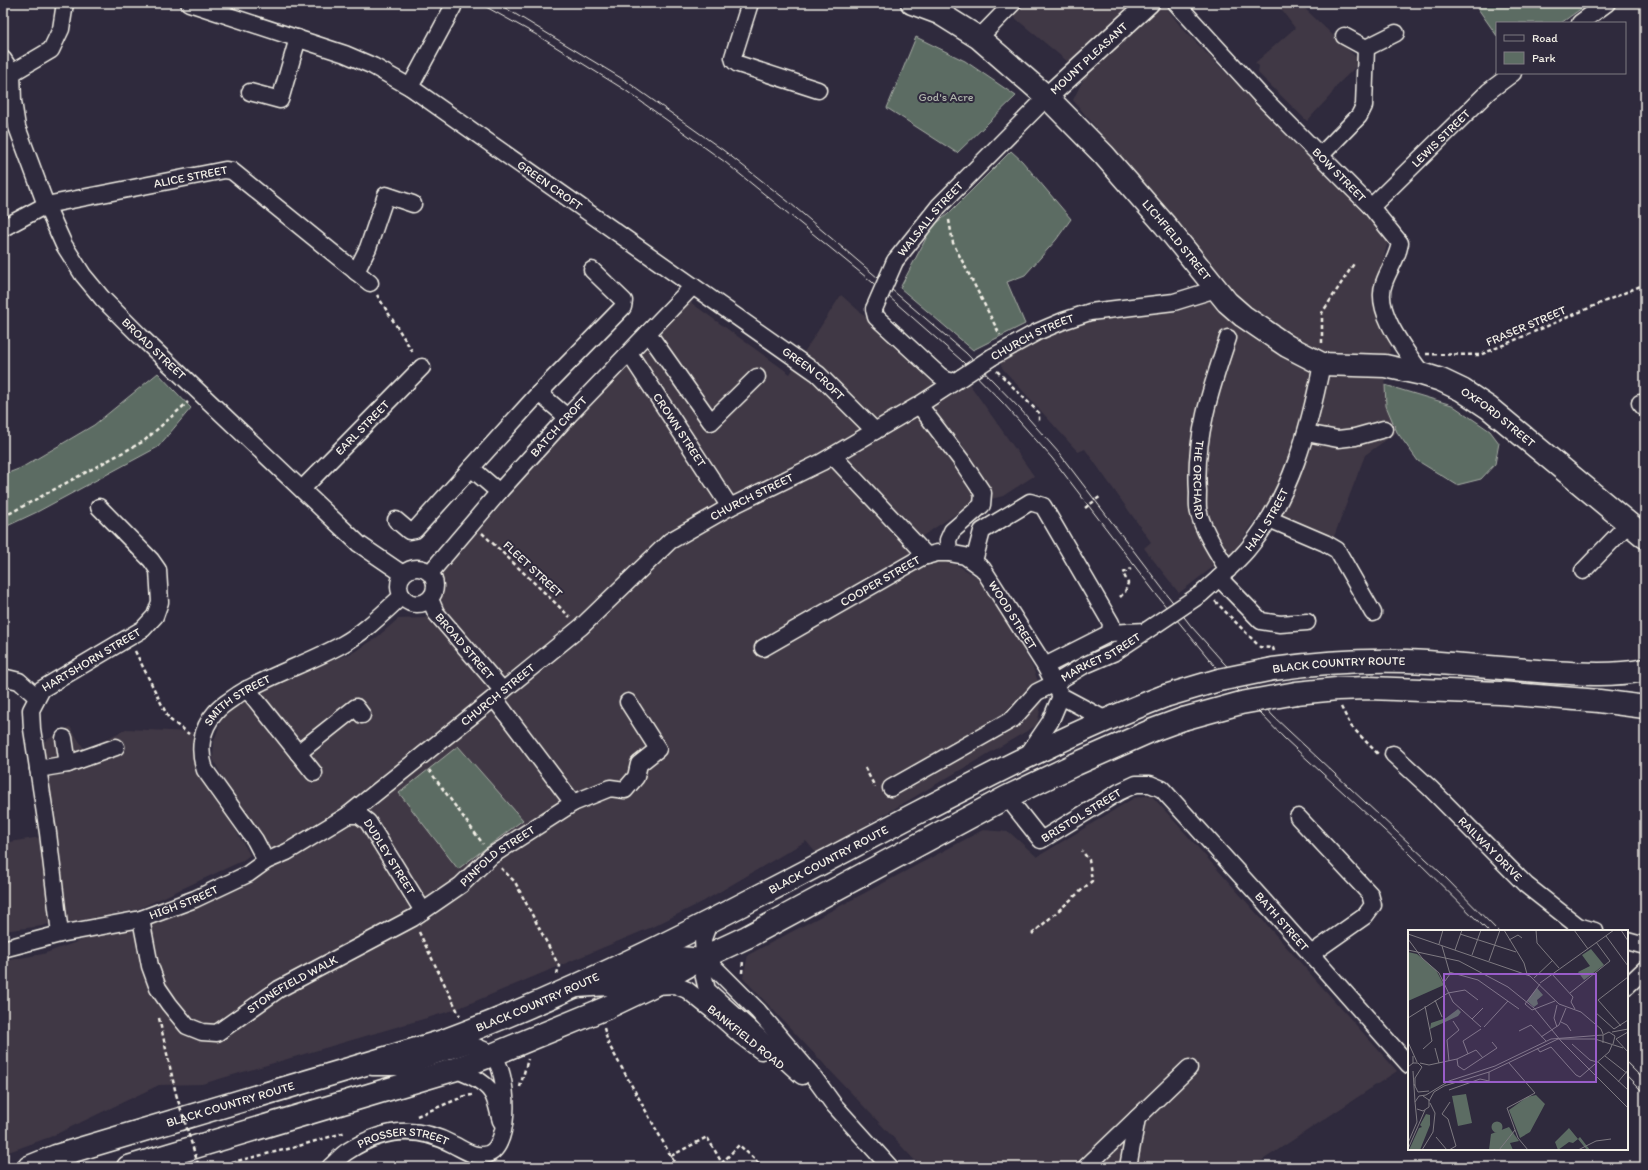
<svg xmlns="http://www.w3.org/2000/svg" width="1648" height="1170" font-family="Itim,sans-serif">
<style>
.built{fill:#403845}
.green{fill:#5c6c63;stroke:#a8aea6}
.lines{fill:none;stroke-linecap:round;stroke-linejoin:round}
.minor-casing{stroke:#f4f1e8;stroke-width:19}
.major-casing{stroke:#f4f1e8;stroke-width:23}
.highway-casing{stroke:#f4f1e8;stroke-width:25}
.path{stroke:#f4f1e8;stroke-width:2.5;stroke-dasharray:4 3;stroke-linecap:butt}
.minor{stroke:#2f2a3d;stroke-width:16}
.major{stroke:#2f2a3d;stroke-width:20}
.highway{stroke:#2f2a3d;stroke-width:22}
.tram{stroke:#f4f1e8;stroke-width:1}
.minor-bridge-casing{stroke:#f4f1e8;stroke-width:19;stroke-linecap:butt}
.highway-bridge-casing{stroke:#f4f1e8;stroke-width:25;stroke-linecap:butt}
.path-bridge{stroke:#f4f1e8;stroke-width:2.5;stroke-dasharray:4 3;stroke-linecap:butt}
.minor-bridge{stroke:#2f2a3d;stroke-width:16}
.highway-bridge{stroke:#2f2a3d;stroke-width:22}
.labels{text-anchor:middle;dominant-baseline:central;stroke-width:4;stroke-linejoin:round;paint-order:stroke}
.street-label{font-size:12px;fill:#f4f1e8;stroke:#2f2a3d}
.park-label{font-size:12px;fill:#b0b5ac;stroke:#2f2a3d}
.inset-road{fill:none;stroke:#7e7a81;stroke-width:1}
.view{fill:#995dc9;fill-opacity:0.15;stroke:#995dc9;stroke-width:2}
.inset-edge{fill:none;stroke:#f4f1e8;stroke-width:2}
</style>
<rect width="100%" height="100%" fill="#2f2a3d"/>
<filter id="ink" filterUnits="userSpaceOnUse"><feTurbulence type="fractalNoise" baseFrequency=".025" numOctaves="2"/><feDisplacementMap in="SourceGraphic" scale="8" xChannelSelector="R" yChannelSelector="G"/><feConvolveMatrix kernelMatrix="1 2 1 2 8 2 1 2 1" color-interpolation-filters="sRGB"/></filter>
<g filter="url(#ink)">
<g class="built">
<polygon points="1019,3 1163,3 1181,27 1297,146 1389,238 1380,271 1374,304 1391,342 1385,385 1386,406 1397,432 1365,455 1333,539 1279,516 1262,511 1234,551 1179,593 1144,548 1151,542 1085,449 1078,452 1003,369 999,361 1024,345 1086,322 1183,309 1230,290 1073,100 1085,76 1009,13"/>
<polygon points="1279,3 1299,3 1361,62 1338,84 1330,96 1307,121 1259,74 1258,72 1259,66 1255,63 1295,28 1277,4"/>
<polygon points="841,295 950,392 968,382 1034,476 1003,496 971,504 921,537 932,559 955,564 977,577 1009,624 1033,668 1043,695 1037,725 817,854 806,841 704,901 652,927 454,1010 202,1084 159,1085 50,1137 3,1154 3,961 43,954 141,919 266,861 213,759 214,741 223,716 236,703 283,679 354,652 375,639 398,619 424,618 436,613 442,605 439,576 596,397 690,302 790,374"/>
<polygon points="70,727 85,750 126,729 192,732 195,755 202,772 250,855 242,861 136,910 66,923 43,742"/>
<polygon points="1151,795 1397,1071 1252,1167 921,1167 743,978 748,955 983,830 1009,832 1037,857 1134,798"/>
<polygon points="41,837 52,923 42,926 3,931 3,843"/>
</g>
<g class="green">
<polygon points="1474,3 1589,3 1561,23 1497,23 1497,36"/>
<polygon points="916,37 965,61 1016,96 957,153 887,108"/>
<polygon points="1011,151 1022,161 1071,219 1056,240 1025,275 1007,282 1025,324 973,350 900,288 932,227 948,214"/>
<polygon points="158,373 191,408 158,447 37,512 3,528 3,475 21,468 94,425"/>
<polygon points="1385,385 1452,405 1490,431 1499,443 1495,464 1481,479 1457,485 1418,461 1397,432 1386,406"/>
<polygon points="458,746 523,820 458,869 399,793"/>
</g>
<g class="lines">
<defs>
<g id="minor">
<path id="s1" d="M189 3 345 54 373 66 410 87 818 374 875 431"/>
<polyline points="750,3 733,57 734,61 738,64 818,90"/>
<path id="s2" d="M1176 3 1260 95 1371 207 1400 243C1397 260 1389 268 1384 283 1373 311 1407 352 1422 374"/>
<polyline points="1580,23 1607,3"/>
<polyline points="1344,36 1366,48 1396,33"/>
<polyline points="979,38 1013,3"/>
<path id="s3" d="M3 59 12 73 13 101 17 127 46 205 64 245 83 275 102 298 140 336 359 544 403 574"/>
<polyline points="12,73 51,50 61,29 65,3"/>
<polyline points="410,87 453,7"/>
<polyline points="250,92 280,100 298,38"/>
<polyline points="1320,156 1359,116 1364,106 1366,48"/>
<path id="s4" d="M1371 207 1489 91 1513 73"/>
<path id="s5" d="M3 228 46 205 225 170 232 171 237 175 370 283"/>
<path id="s6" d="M895 261 939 206 1047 97"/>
<polyline points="356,272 368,248 386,195 413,204"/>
<polyline points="874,309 876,317 939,375 946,380 953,382"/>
<polyline points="648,333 711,422 757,377"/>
<path id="s7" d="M1228 338C1211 388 1194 439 1198 492 1198 499 1197 507 1199 513 1203 531 1219 555 1228 570"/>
<path id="s8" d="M629 353 730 507"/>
<path id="s9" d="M992 357 1037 332 1063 321 1090 312 1174 302 1216 289"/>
<polyline points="1640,403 1645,409"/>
<polyline points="919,405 961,460 983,493 982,505 952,531 948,540 949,553"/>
<polyline points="567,417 539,393 623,307 624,301 592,270"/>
<polyline points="1306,433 1338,439 1355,437 1384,429"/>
<polyline points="833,456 927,556"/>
<polyline points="471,468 499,492"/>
<path id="s10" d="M302 489 422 367"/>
<polyline points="1269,519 1325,543 1337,550 1373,613"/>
<polyline points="396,520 409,531 415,530 539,393"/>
<polyline points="974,561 982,531 1030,502 1043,506 1111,623 1110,633"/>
<circle cx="417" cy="586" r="18"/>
<polyline points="1583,571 1629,523"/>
<path id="s11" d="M430 573 499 492 567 417 693 286"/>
<polyline points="1219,578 1261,621 1280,624 1307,622"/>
<path id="s12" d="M1201 594C1217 580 1233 566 1247 550 1291 498 1309 429 1322 364"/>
<path id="s13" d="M430 599 436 613 503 691"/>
<path id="s14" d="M763 648 922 557 937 553H949L965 556 983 569 1045 666 1061 696 1106 720"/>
<polyline points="1045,666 1110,633 1145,631"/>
<polyline points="3,677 19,681 37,697"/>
<polyline points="247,689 314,773"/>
<polyline points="64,738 68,764"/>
<polyline points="298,753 356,707 362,715"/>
<path id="s15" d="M1393 754 1430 788 1526 885 1578 926 1595 931"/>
<polyline points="1026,757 1050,722 1061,696"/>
<polyline points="38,769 68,764 116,747"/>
<path id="s16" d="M891 788 1013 719 1037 692 1055 683 1083 666 1113 653 1146 631"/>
<path id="s17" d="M1007 797 1041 840 1119 792 1136 784H1150L1162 789 1261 898 1409 1065"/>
<polyline points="573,803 610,788 625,790 636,777 639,764 658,749 628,702"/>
<path id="s18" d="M348 815H359L368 822 423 911"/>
<polyline points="1298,817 1370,894 1373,905 1365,916 1311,954"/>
<path id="s19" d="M266 861 255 840 205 770C198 750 201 729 215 713 221 705 231 700 239 694 272 674 309 663 343 644 365 632 383 613 402 596"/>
<path id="s20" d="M141 919 150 966 158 988 169 1004 187 1026 202 1032 217 1033 279 989 413 918 461 885 491 856 573 803 494 698"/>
<polyline points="710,920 703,939 704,957 702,969 707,990 802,1076"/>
<path id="s21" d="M60 934 48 833 32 729 31 710 42 689 143 629 155 616 160 602 158 570 151 560 99 507"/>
<polyline points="1627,941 1645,946"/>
<path id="s22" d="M3 949 60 934 141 919 195 899 248 874 266 861 287 852 348 815 494 698 581 627 670 541 726 509 822 462 919 405 962 377"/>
<polyline points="704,957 758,1011 813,1076 834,1105 890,1167"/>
<polyline points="655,986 675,985 687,990 712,1010 741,1036 761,1051"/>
<polyline points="1627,986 1645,969"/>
<polyline points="577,989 608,987 679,955 704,957"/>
<path d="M448 1068C462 1071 484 1080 492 1093 497 1101 498 1112 501 1121"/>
<path id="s23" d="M330 1167C336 1162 341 1155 348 1151 383 1128 418 1125 454 1145 466 1151 475 1158 488 1154 512 1146 509 1070 492 1055 487 1050 477 1048 470 1044L402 1067H372"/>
<polyline points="1086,1167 1189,1068"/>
<polyline points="1128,1167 1137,1118"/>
</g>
<g id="major">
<path id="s24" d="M1047 97 1149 3"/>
</g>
<g id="highway">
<path id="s25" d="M912 3 939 13 979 38 1047 97 1104 155 1165 225 1227 302 1243 316 1287 346 1322 364 1385 366 1422 374 1441 380 1462 390 1489 408 1645 537"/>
<path id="s26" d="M1273 669C1323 662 1376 659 1427 662 1468 665 1510 669 1551 672 1583 674 1613 676 1645 670"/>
<polyline points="1296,693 1337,689 1369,688 1500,693 1599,701 1645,707"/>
<path id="s27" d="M29 1167 56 1156 443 1041C608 980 762 894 917 813 998 771 1079 729 1165 696"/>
<polyline points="128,1167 453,1070 492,1055 606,1008 652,986 704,957 747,937 1007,797 1076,764 1153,730 1183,719"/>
</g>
</defs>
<use href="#minor" class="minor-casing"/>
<use href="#major" class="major-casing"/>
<use href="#highway" class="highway-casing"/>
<g class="path">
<polyline points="949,220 953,243 1000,335"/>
<polyline points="377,295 414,354"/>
<polyline points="1322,343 1322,313 1355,262"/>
<polyline points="1426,354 1480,355 1645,284"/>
<polyline points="997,371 1039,413 1039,421"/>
<polyline points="1085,508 1101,496"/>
<polyline points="3,517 144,441 188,402"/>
<polyline points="482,533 570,617"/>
<polyline points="1120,597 1125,592 1128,583 1123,573 1131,569"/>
<polyline points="1215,601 1260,647 1273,648 1274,651"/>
<polyline points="135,651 169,719 189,734"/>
<polyline points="1341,707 1351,726 1378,754"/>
<polyline points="865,768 875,787"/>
<polyline points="429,770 483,844"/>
<polyline points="501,868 515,882 559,966 557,974"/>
<polyline points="419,932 460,1016"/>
<polyline points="1032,934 1092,881 1089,860 1082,851"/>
<polyline points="742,973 743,960"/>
<polyline points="159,1018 176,1094"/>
<polyline points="604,1028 608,1043 677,1167"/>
<polyline points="520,1087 528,1059"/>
<polyline points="417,1116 465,1096 472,1095"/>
<polyline points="671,1156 707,1137 722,1163 739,1145 763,1167"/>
<polyline points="211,1167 292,1148 346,1132"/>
</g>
<use href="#minor" class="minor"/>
<use href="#major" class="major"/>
<use href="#highway" class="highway"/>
<g class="tram">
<polyline points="479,3 535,34 625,90 725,162 872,282 961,360 1003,403 1052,458 1163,603 1214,665 1284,738 1408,852 1488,931"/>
<polyline points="497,3 626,81 723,150 790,203 966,353 1021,410 1059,453 1191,626 1223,662 1274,717 1441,873 1498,931"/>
<polyline points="1627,1063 1645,1081"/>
<polyline points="1627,1076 1645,1094"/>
</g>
<defs>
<g id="minor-bridge">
<polyline points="874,309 895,261"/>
<polyline points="962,377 992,357"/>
<polyline points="1146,631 1201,594"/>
</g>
<g id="highway-bridge">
<polyline points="1165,696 1219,680 1273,669"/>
<polyline points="1183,719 1241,703 1296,693"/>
</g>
</defs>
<use href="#minor-bridge" class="minor-bridge-casing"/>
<use href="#highway-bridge" class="highway-bridge-casing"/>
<polyline class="path-bridge" points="176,1094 199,1167"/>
<use href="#minor-bridge" class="minor-bridge"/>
<use href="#highway-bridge" class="highway-bridge"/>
</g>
</g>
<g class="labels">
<g class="street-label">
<text stroke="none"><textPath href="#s24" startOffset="57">MOUNT PLEASANT</textPath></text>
<text stroke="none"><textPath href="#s4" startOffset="98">LEWIS STREET</textPath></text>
<text stroke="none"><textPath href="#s2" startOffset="237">BOW STREET</textPath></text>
<text stroke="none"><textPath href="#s5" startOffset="196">ALICE STREET</textPath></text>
<text stroke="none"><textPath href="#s1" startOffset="408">GREEN CROFT</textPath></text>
<text stroke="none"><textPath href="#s6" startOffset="55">WALSALL STREET</textPath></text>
<text stroke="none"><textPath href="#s25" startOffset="359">LICHFIELD STREET</textPath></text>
<text transform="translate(1526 326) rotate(-23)">FRASER STREET</text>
<text stroke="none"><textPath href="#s9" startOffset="45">CHURCH STREET</textPath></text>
<text stroke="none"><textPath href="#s3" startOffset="336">BROAD STREET</textPath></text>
<text stroke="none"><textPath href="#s1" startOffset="732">GREEN CROFT</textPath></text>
<text stroke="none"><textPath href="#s25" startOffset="742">OXFORD STREET</textPath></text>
<text stroke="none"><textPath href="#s11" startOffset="195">BATCH CROFT</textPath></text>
<text stroke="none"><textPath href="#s10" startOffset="86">EARL STREET</textPath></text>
<text stroke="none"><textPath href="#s8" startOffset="92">CROWN STREET</textPath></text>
<text stroke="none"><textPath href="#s7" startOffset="146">THE ORCHARD</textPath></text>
<text stroke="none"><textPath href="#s22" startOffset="890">CHURCH STREET</textPath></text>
<text stroke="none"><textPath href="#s12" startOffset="100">HALL STREET</textPath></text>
<text transform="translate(533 569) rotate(43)">FLEET STREET</text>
<text stroke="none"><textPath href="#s14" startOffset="135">COOPER STREET</textPath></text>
<text stroke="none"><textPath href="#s14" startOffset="304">WOOD STREET</textPath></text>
<text stroke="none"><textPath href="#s13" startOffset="59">BROAD STREET</textPath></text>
<text stroke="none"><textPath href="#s16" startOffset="249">MARKET STREET</textPath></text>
<text stroke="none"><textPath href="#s21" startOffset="307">HARTSHORN STREET</textPath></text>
<text stroke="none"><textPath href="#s26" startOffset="66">BLACK COUNTRY ROUTE</textPath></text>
<text stroke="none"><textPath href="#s22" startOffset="566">CHURCH STREET</textPath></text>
<text stroke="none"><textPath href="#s19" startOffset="196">SMITH STREET</textPath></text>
<text stroke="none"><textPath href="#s17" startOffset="102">BRISTOL STREET</textPath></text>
<text stroke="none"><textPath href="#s15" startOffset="136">RAILWAY DRIVE</textPath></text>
<text stroke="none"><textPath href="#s20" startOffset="483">PINFOLD STREET</textPath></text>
<text stroke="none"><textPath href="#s18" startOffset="63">DUDLEY STREET</textPath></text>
<text stroke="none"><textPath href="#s27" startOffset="859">BLACK COUNTRY ROUTE</textPath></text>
<text stroke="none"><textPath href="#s22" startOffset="187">HIGH STREET</textPath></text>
<text stroke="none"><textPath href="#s17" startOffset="371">BATH STREET</textPath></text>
<text stroke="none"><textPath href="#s20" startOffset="240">STONEFIELD WALK</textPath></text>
<text stroke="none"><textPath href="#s27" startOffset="535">BLACK COUNTRY ROUTE</textPath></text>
<text transform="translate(746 1037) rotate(39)">BANKFIELD ROAD</text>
<text stroke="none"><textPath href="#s27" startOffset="211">BLACK COUNTRY ROUTE</textPath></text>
<text stroke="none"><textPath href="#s23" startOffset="83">PROSSER STREET</textPath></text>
</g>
<g class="park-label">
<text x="946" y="97">God's Acre</text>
</g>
</g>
<g transform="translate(1408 930)">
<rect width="220" height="220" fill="#2f2a3d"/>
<path d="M183 19 196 35 176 50 170 42 182 36 174 25ZM0 22 9 24 28 40 36 55 0 71ZM129 58 135 65 129 70 130 74 126 77 119 71ZM50 79 53 82 50 86 22 99 23 93 38 88ZM58 164 64 193 50 196 44 166ZM128 165 137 174 122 202 112 208 101 180 119 167ZM18 184 22 185V195L12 220H1L11 198 14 197 12 195ZM83.5 197a5.5 5.5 0 1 1 11 0a5.5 5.5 0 1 1-11 0ZM101 197 111 211 102 213 105 220H81L83 204ZM161 198 170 209 172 207 182 220H179L170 209 165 213 161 212 150 220 147 212Z" fill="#5c6c63"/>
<path class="inset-road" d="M96 0 116 33 119 44M128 0 129 13 151 38M166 0 180 19M213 0 220 11M0 4 122 46 151 74 173 82 193 99 195 104M52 4 108 22M198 6 220 36M0 9 14 28 31 43 45 72 73 97M101 10 110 5 114 8M31 14 35 0M34 16 42 44 37 51M0 20 51 31 100 57 126 78 153 111 220 178M47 20 54 0M64 25 73 0M81 31 92 0M41 42 70 50 111 79M144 44 165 67 163 72 167 79M126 48 145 30M132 53 206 0M132 54 117 74 124 80 147 71M162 63 202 31 188 12M27 70 34 87M149 75 146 88 149 97M187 82 206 99 220 90M0 88 40 63 57 60 70 70M64 89 75 78M153 92 159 95 163 101M123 95 138 111M213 96 190 70 220 47M76 97 100 71M111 101 123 95M204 102 220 99M133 107 151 95 158 78M208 109 220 122M208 109 220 102M0 112 9 132M195 113V105L201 102 207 106 205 114M164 114 182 130 189 132M27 118 31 133M129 118 132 122 143 117 168 145 172 147 201 122 204 115M15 119 24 111 17 76M60 124 55 111 73 99M197 126 220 144M49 129 50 136 56 140 89 118 84 112M41 131 39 110 51 100 45 91M190 132 220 160M5 133H10L14 137 7 148V156M12 133 21 135 49 129 68 120 75 128M101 133 127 163 99 178 110 208 120 220M0 137 5 133V126M5 141 7 172M210 152 220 140M6 154 10 162 21 161M41 160 72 149 81 151V142M21 171 26 162 36 156 81 142 150 109H187L215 118M22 173 27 183 25 202M9 179 15 181 21 177V170L15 166M28 207 39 220M0 213 9 192 7 172 11 166 18 165 41 151 87 136 143 109 195 105M0 219 17 180M14 220 25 202M41 220 48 216 40 189 34 184 42 172M91 220 107 200M170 220 188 211 203 209"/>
<path class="view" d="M36 44H188V152H36Z"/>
<rect width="220" height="220" class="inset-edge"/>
</g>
<rect width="1648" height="1170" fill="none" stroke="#2f2a3d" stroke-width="16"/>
<rect x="8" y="8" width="1632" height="1154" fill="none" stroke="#f4f1e8" stroke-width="1.5" filter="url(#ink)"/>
<rect x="1496" y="22" width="130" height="52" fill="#2f2a3d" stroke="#7e7a81"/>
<rect x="1504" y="35" width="20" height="6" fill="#2f2a3d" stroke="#7e7a81"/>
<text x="1532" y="42" font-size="12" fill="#f4f1e8">Road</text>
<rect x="1504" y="52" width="20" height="12" fill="#5c6c63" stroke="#7e7a81"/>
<text x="1532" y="62" font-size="12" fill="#f4f1e8">Park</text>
</svg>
